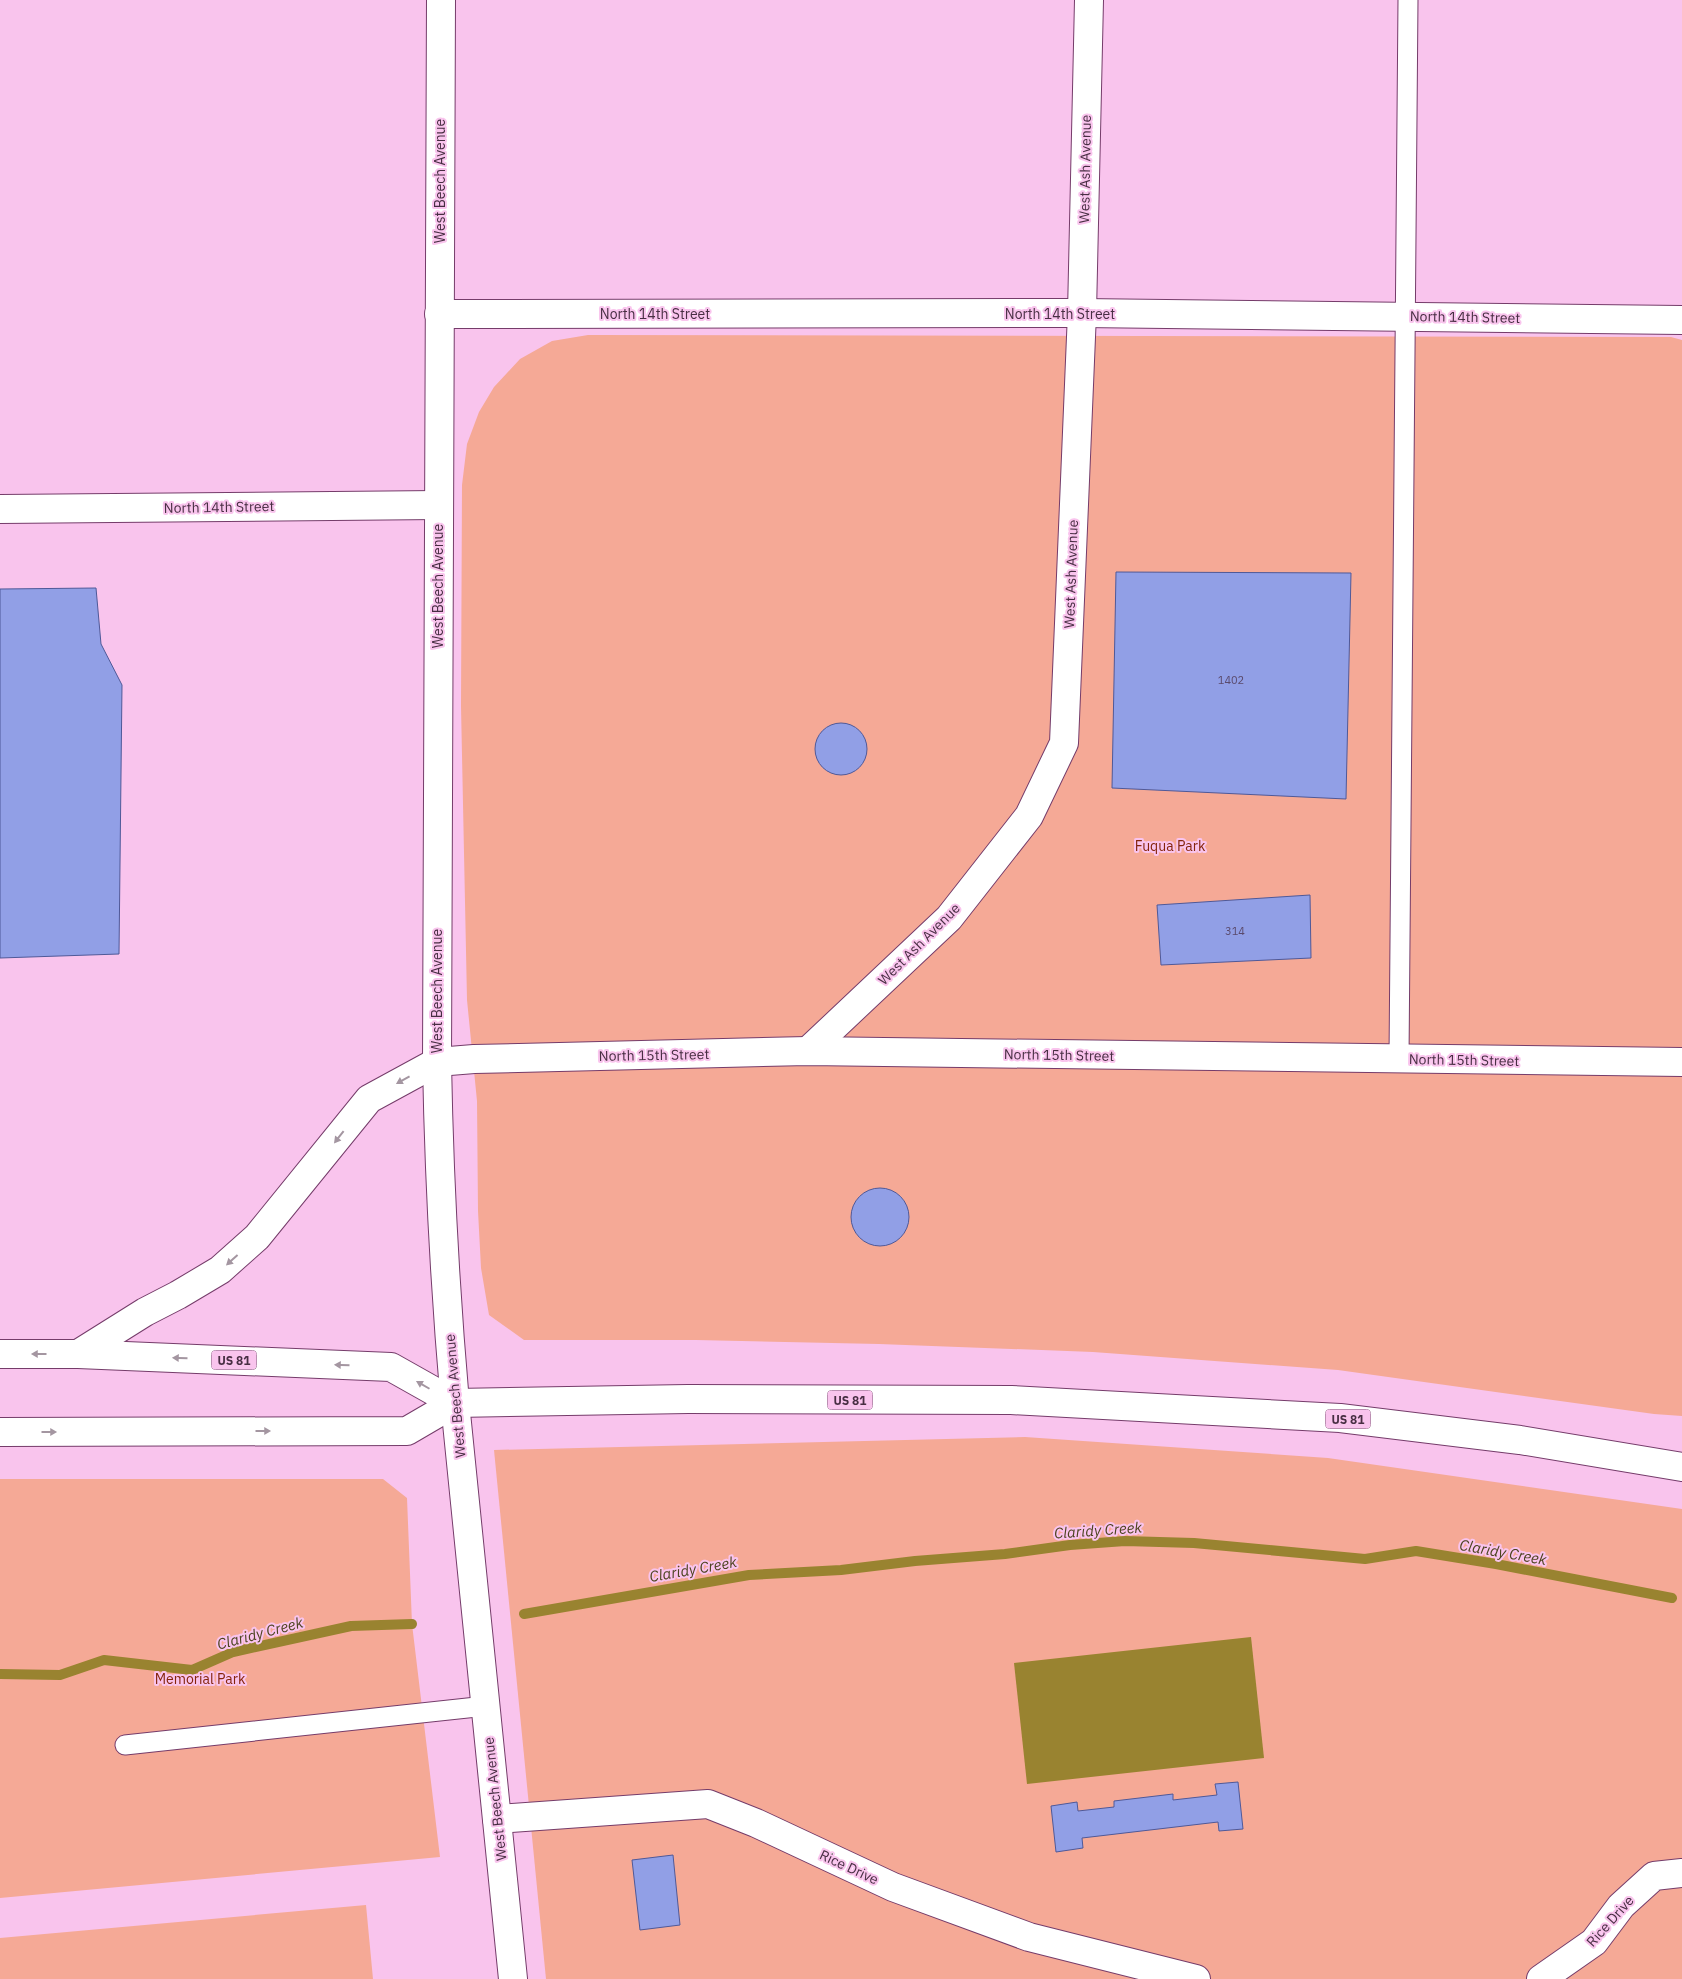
<svg xmlns="http://www.w3.org/2000/svg" width="1682" height="1979" font-family="'IBM Plex Sans',sans-serif">
<style>
.green{fill:#f5a996}
.water{fill:#998330}
.lines{fill:none;stroke-linecap:round;stroke-linejoin:round}
.stream{stroke:#998330;stroke-width:10}
.building{fill:#919fe6;stroke:#4f5998}
.service-casing{stroke:#753c6a;stroke-width:21}
.minor-casing{stroke:#753c6a;stroke-width:30}
.tertiary-casing{stroke:#753c6a;stroke-width:30}
.secondary-casing{stroke:#753c6a;stroke-width:30}
.primary-casing{stroke:#753c6a;stroke-width:30}
.service{stroke:#fff;stroke-width:19}
.minor{stroke:#fff;stroke-width:28}
.tertiary{stroke:#fff;stroke-width:28}
.secondary{stroke:#fff;stroke-width:28}
.primary{stroke:#fff;stroke-width:28}
.oneway{fill:#a496a1}
.labels{text-anchor:middle;dominant-baseline:central;stroke-width:4;stroke-linejoin:round;paint-order:stroke}
.number-label{font-size:11px;fill:#5a4a6c}
.shield{fill:#f9c4ed;stroke:#7d5b76;stroke-width:1}
.shield-label{font-size:12px;font-weight:bold;fill:#482e43}
.street-label{font-size:14px;fill:#482e43;stroke:#f9c4ed}
.park-label{font-size:14px;fill:#84240b;stroke:#f9c4ed}
.water-label{font-size:15px;font-style:italic;fill:#4c431f;stroke:#f9c4ed}
</style>
<rect width="100%" height="100%" fill="#f9c4ed"/>
<g class="green">
<polygon points="588,335 1671,337 1682,340 1682,1416 1654,1414 1338,1370 1093,1352 879,1344 696,1340 524,1340 489,1315 481,1268 478,1211 477,1101 467,1000 461,706 462,485 467,444 479,412 494,387 520,359 552,341"/>
<polygon points="1025,1437 1328,1458 1682,1509 1682,1979 546,1979 494,1450"/>
<polygon points="0,1479 383,1479 407,1498 412,1624 440,1857 0,1898"/>
<polygon points="366,1905 373,1979 0,1979 0,1938"/>
</g>
<polygon class="water" points="1251,1637 1264,1758 1027,1784 1014,1663"/>
<g class="lines">
<g class="stream">
<polyline points="524,1614 749,1575 841,1570 915,1561 1005,1554 1070,1545 1125,1541 1194,1543 1365,1559 1416,1551 1496,1564 1672,1598"/>
<polyline points="0,1674 60,1675 104,1660 192,1670 233,1652 351,1626 412,1624"/>
</g>
</g>
<g class="building">
<polygon points="1116,572 1351,573 1346,799 1112,788"/>
<polygon points="96,588 101,644 122,685 119,954 0,958 0,589"/>
<circle cx="841" cy="749" r="26"/>
<polygon points="1310,895 1311,958 1161,965 1157,905"/>
<circle cx="880" cy="1217" r="29"/>
<polygon points="1238,1782 1243,1829 1219,1831 1218,1822 1082,1838 1083,1848 1056,1852 1051,1806 1077,1802 1078,1811 1114,1807 1114,1801 1173,1794 1173,1800 1217,1795 1215,1784"/>
<polygon points="673,1855 680,1925 640,1930 632,1860"/>
</g>
<g class="lines">
<defs>
<g id="service">
<polyline points="1399,1059 1408,0"/>
<polyline points="125,1745 486,1706"/>
</g>
<g id="minor">
<polyline points="439,314 1082,313 1682,320"/>
<polyline points="0,509 438,505"/>
<polyline points="808,1051 949,918 1029,816 1064,743 1082,313 1089,0"/>
<polyline points="437,1062 474,1059 808,1051 1682,1062"/>
<polyline points="497,1819 708,1804 756,1823 893,1887 1029,1937 1196,1979"/>
<polyline points="1541,1979 1594,1942 1621,1906 1654,1876 1682,1873"/>
</g>
<path id="tertiary" d="M441 0 437 1062C439 1176 445 1289 455 1403"/>
<polyline id="secondary" points="455,1403 513,1979"/>
<g id="primary">
<polyline points="0,1354 78,1354 391,1367 455,1403"/>
<polyline points="78,1354 145,1312 178,1295 220,1270 257,1237 369,1099 437,1062"/>
<polyline points="0,1432 407,1431 455,1403 688,1399 1011,1400 1340,1418 1520,1440 1682,1467"/>
</g>
</defs>
<use href="#service" class="service-casing"/>
<use href="#minor" class="minor-casing"/>
<use href="#tertiary" class="tertiary-casing"/>
<use href="#secondary" class="secondary-casing"/>
<use href="#primary" class="primary-casing"/>
<use href="#service" class="service"/>
<use href="#minor" class="minor"/>
<use href="#tertiary" class="tertiary"/>
<use href="#secondary" class="secondary"/>
<use href="#primary" class="primary"/>
</g>
<defs><path id="oneway-solid" d="M-6-.8H1V-3.2L6.5 0L1 3.2V.8H-6Z" transform="scale(1.25)"/></defs>
<g class="oneway">
<use href="#oneway-solid" transform="translate(403 1080) rotate(151)"/>
<use href="#oneway-solid" transform="translate(339 1137) rotate(128)"/>
<use href="#oneway-solid" transform="translate(232 1260) rotate(138)"/>
<use href="#oneway-solid" transform="translate(39 1354) rotate(-180)"/>
<use href="#oneway-solid" transform="translate(180 1358) rotate(-178)"/>
<use href="#oneway-solid" transform="translate(342 1365) rotate(-178)"/>
<use href="#oneway-solid" transform="translate(423 1385) rotate(-150)"/>
<use href="#oneway-solid" transform="translate(263 1431)"/>
<use href="#oneway-solid" transform="translate(49 1432)"/>
</g>
<g class="labels">
<g class="number-label">
<text x="1231" y="680">1402</text>
<text x="1235" y="931">314</text>
</g>
<g class="shield">
<rect x="211.5" y="1350.5" width="45" height="19" rx="4"/>
<rect x="827.5" y="1390.5" width="45" height="19" rx="4"/>
<rect x="1325.5" y="1409.5" width="45" height="19" rx="4"/>
</g>
<g class="shield-label">
<text x="234" y="1360">US 81</text>
<text x="850" y="1400">US 81</text>
<text x="1348" y="1419">US 81</text>
</g>
<g class="street-label">
<text transform="translate(1085 169) rotate(-89)">West Ash Avenue</text>
<text transform="translate(440 181) rotate(-90)">West Beech Avenue</text>
<text x="655" y="314">North 14th Street</text>
<text x="1060" y="314">North 14th Street</text>
<text transform="translate(1465 317) rotate(1)">North 14th Street</text>
<text transform="translate(219 507) rotate(-1)">North 14th Street</text>
<text transform="translate(1071 574) rotate(-88)">West Ash Avenue</text>
<text transform="translate(438 586) rotate(-90)">West Beech Avenue</text>
<text transform="translate(919 944) rotate(-45)">West Ash Avenue</text>
<text transform="translate(437 991) rotate(-90)">West Beech Avenue</text>
<text transform="translate(654 1055) rotate(-1)">North 15th Street</text>
<text transform="translate(1059 1055) rotate(1)">North 15th Street</text>
<text transform="translate(1464 1060) rotate(1)">North 15th Street</text>
<text transform="translate(455 1396) rotate(-95)">West Beech Avenue</text>
<text transform="translate(495 1799) rotate(-96)">West Beech Avenue</text>
<text transform="translate(849 1867) rotate(25)">Rice Drive</text>
<text transform="translate(1610 1921) rotate(-48)">Rice Drive</text>
</g>
<g class="park-label">
<text x="1170" y="846">Fuqua Park</text>
<text x="200" y="1679">Memorial Park</text>
</g>
<g class="water-label">
<text transform="translate(1098 1530) rotate(-4)">Claridy Creek</text>
<text transform="translate(1503 1552) rotate(10)">Claridy Creek</text>
<text transform="translate(693 1569) rotate(-10)">Claridy Creek</text>
<text transform="translate(260 1633) rotate(-15)">Claridy Creek</text>
</g>
</g>
</svg>
